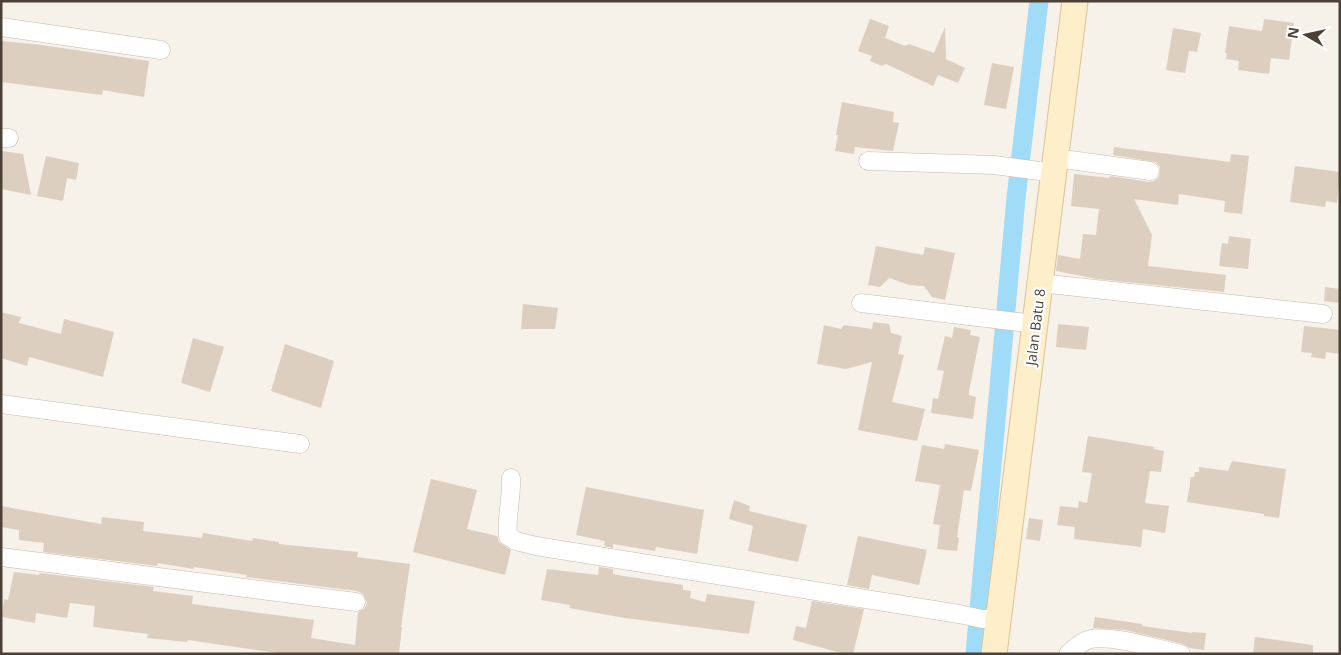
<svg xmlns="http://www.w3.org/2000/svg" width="1341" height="655" font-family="'Open Sans',sans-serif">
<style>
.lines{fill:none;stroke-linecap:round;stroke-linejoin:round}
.canal{stroke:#a0dbf8;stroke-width:19}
.building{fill:#dccfc0}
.street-casing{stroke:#c6bbad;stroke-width:19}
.secondary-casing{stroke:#dbc394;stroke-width:27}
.street{stroke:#fff;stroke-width:18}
.secondary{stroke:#ffeeca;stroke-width:25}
.labels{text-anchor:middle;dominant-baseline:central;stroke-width:4.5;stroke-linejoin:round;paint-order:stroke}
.street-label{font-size:14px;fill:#4b4136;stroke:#fff}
</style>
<rect width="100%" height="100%" fill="#f6f1e9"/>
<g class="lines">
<polyline class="canal" points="975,654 1016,198 1039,1"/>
</g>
<g class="building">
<polygon points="870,19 889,26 885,38 905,46 909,44 934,53 945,27 946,59 965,68 958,83 938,75 933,86 886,64 882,66 870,61 872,56 858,51"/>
<polygon points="1264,19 1294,23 1289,60 1271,58 1269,74 1238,70 1239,61 1226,59 1227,53 1225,53 1229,26 1262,31"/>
<polygon points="1173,28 1201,33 1197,52 1189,51 1185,73 1166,70"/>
<polygon points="1,41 42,45 149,61 144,97 103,90 102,95 1,82"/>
<polygon points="992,63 1014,67 1006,109 984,105"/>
<polygon points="842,102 894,112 893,122 899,123 893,151 855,147 854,154 835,151 838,135 836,135"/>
<polygon points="1114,147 1230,162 1231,154 1249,156 1242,214 1224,212 1225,201 1179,194 1178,205 1134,199 1152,235 1148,266 1226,275 1224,292 1097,279 1056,271 1058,255 1080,259 1083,234 1096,235 1099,209 1071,206 1074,174 1109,178 1110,176 1149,182 1154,181 1159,177 1160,167 1156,162 1113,155"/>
<polygon points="2,151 23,154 31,195 1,189"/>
<polygon points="46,156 79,163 76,180 67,178 63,201 37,196"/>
<polygon points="1295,166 1340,172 1337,203 1326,201 1325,207 1290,202"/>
<polygon points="1229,236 1251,239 1248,269 1219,266 1222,243 1228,244"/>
<polygon points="876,246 923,255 925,247 955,253 945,300 932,297 924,286 909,285 889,278 880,287 868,285"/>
<polygon points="1325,287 1340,289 1340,303 1324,301"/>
<polygon points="523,304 558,308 555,329 521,329"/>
<polygon points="1,312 21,317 19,323 61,334 64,319 114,332 103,377 29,357 27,366 1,358"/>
<polygon points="873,322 889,324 891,333 902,336 898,354 904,355 892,402 925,409 917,441 858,430 872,362 846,369 817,364 824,325 841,329 844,325 872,329"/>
<polygon points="1058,324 1089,327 1086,350 1056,347"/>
<polygon points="1304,326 1340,330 1340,354 1326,352 1325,359 1311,357 1312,353 1301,352"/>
<polygon points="954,327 971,330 970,335 980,337 969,391 969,395 976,397 973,419 931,413 933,398 938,399 944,371 937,370 945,336 952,338"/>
<polygon points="193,338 224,347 210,392 181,383"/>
<polygon points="285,344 334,361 321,408 271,391"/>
<polygon points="1088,436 1154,447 1154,449 1164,451 1161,472 1150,471 1145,503 1169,506 1165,533 1143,529 1141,547 1074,539 1075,527 1057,525 1060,506 1078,508 1079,501 1087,503 1092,473 1082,472"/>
<polygon points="945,444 979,450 971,491 964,490 957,537 959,538 957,551 937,549 940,525 933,524 940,485 915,481 922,445 944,449"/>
<polygon points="1232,461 1286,469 1279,518 1264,516 1264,514 1187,502 1191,477 1194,477 1195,472 1199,472 1199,467 1228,471"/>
<polygon points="431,479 477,490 467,529 497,536 499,542 511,550 505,575 413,552"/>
<polygon points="586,487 704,510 697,554 656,547 655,551 613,544 613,548 604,546 605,541 576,535"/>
<polygon points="734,500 750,506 749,511 807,525 798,562 748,551 753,526 729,519"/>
<polygon points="1,506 101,524 102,517 144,522 143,531 202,538 203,533 252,541 253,538 279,542 279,544 358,552 357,557 410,564 401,627 402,627 399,654 284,654 188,640 187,642 147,638 148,634 93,627 95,606 70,603 67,618 36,613 35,623 2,617 4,599 8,600 14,572 39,575 40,573 154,587 153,591 193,596 192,604 314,620 311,638 355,645 358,612 364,609 367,603 363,594 357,591 246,577 247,575 194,567 193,569 158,563 157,566 43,552 44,543 19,540 19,530 1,527"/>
<polygon points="1029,518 1043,520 1040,541 1026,539"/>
<polygon points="858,536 927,550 919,585 872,575 869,589 847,585"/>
<polygon points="599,567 613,569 613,574 624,576 683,585 683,590 691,591 690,598 705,602 707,594 755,601 749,634 625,618 569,608 570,605 541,600 547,569 598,575"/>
<polygon points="812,601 864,609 853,654 845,654 793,640 796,626 806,628"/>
<polygon points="1095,617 1142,624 1142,626 1192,633 1192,632 1206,633 1204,650 1190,648 1183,644 1125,630 1093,628"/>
<polygon points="1255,637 1313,645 1313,654 1253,654"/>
</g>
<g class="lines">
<defs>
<g id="street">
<polyline points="1,27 161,50"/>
<polyline points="1,138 9,138"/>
<polyline points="1056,158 1150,171"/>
<polyline points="868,161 994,165 1054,173"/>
<polyline points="1040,283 1323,314"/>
<polyline points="861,303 1035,324"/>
<polyline points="1,404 300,444"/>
<path d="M511 478C512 498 506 516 508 536L516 541 536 546 959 614 982 619 999 618"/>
<polyline points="1,557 356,602"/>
<path d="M1068 654C1075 648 1082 641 1091 639 1114 635 1157 649 1181 654"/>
</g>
<polyline id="secondary" points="994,654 1075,1"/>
</defs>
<use href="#street" class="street-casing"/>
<use href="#secondary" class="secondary-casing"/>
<use href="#street" class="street"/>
<use href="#secondary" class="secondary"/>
</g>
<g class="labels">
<g class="street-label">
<text transform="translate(1035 327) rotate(-83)">Jalan Batu 8</text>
</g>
</g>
<rect width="1341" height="655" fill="none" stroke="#4b4136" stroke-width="5"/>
<g transform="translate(1306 35) rotate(279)" stroke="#ffffff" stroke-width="4" paint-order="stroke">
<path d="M0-4L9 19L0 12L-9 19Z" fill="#4b4136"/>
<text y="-8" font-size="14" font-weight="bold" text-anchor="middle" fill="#4b4136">N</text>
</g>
</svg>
